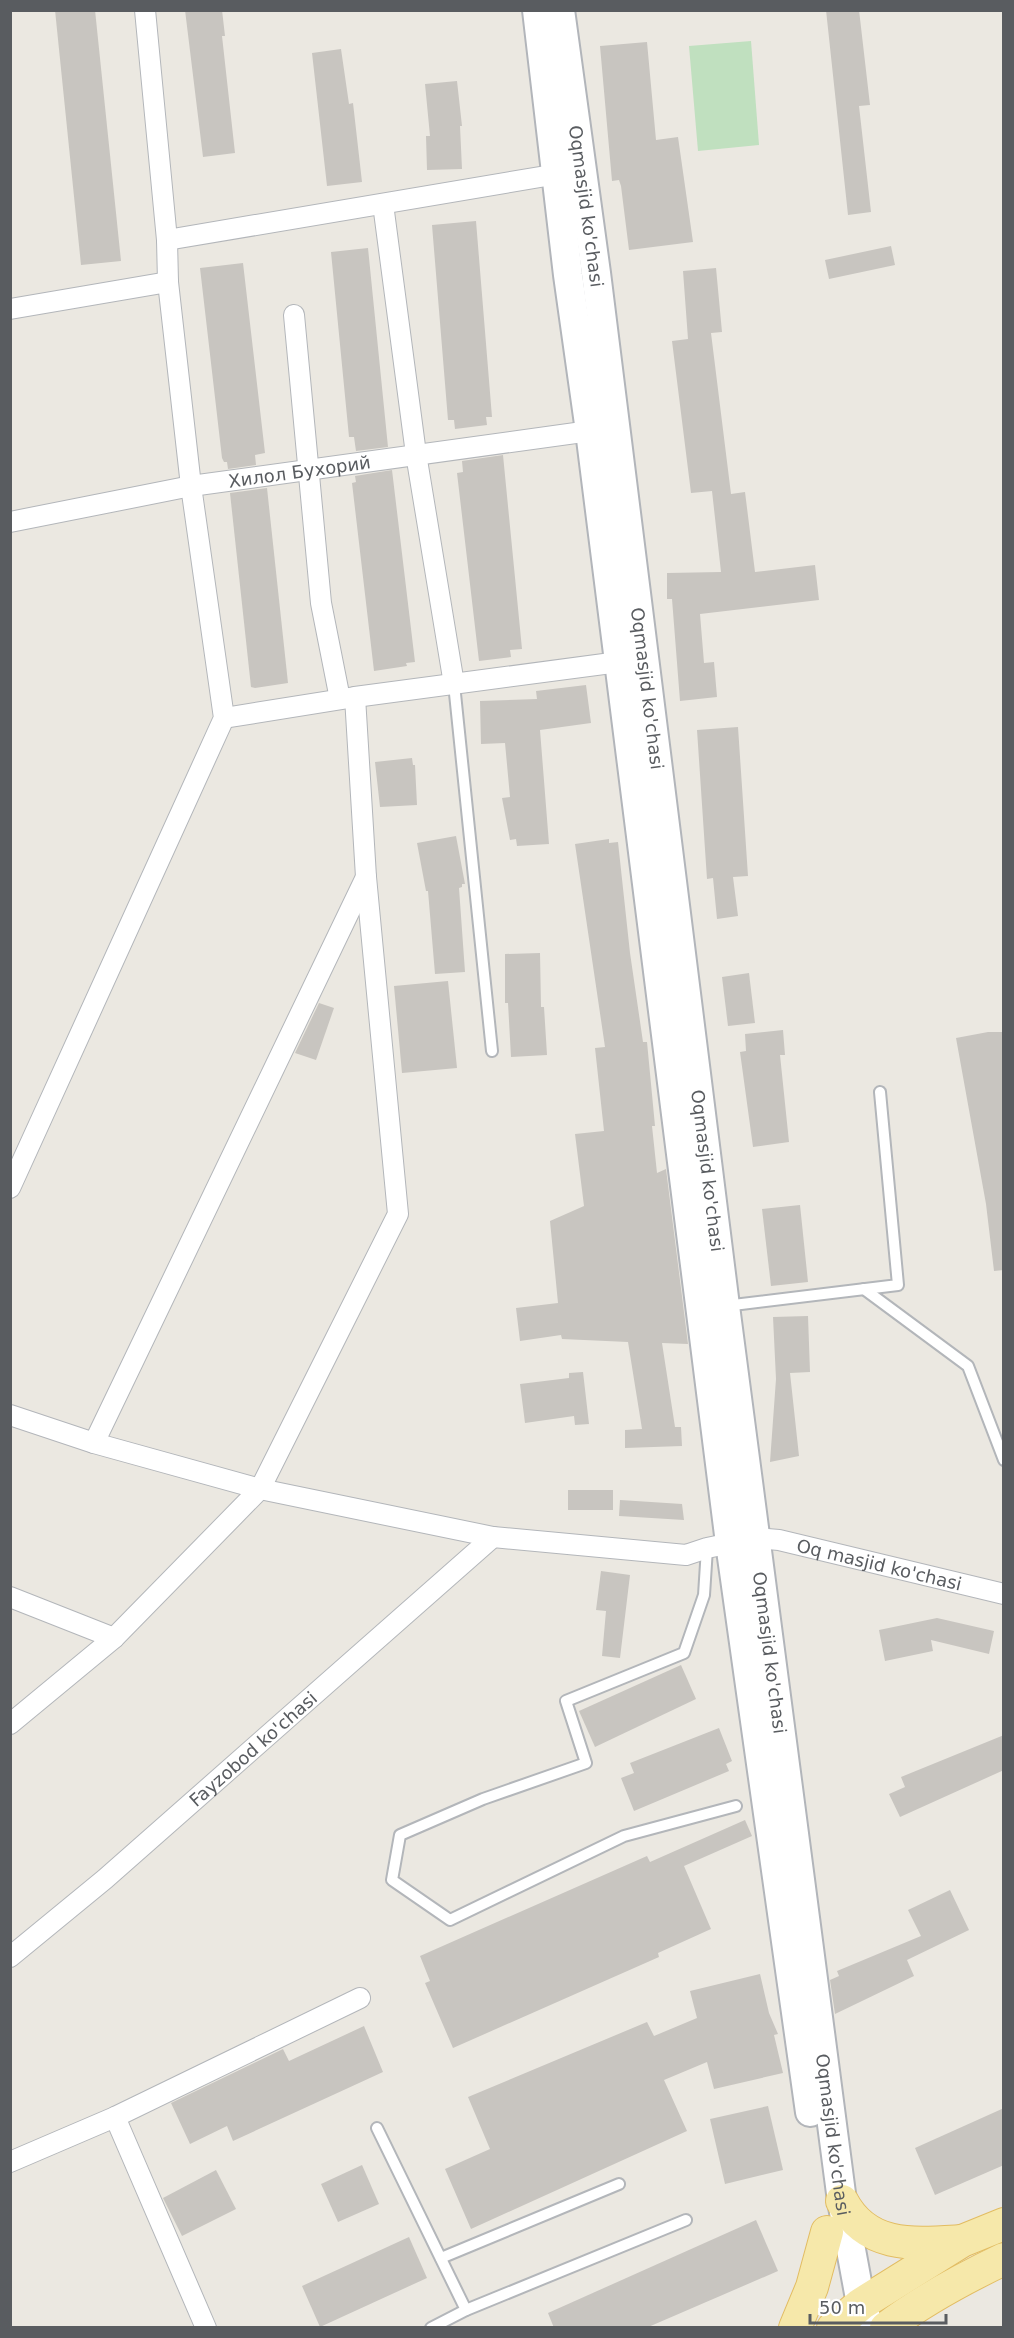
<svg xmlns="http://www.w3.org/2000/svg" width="1014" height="2338" font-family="'DejaVu Sans',sans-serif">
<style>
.green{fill:#c0e0bf}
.building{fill:#c8c5c0}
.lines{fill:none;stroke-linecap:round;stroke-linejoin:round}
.service-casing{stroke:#b3b6ba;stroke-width:14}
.minor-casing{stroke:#b3b6ba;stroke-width:22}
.secondary-casing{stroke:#b2b5ba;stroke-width:32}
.primary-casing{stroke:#e2bc62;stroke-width:34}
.service{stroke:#fff;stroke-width:10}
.minor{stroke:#fff;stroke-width:20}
.secondary{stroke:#fff;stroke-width:28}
.primary{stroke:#f6e8aa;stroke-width:32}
.labels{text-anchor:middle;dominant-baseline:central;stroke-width:6;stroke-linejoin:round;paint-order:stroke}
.street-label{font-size:18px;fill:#595c60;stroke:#fff}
</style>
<rect width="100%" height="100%" fill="#ebe8e1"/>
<polygon class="green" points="751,41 759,145 698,151 689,46"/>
<g class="building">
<polygon points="55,10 95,10 121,261 81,265"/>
<polygon points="185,10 222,10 225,36 222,36 235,153 203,157"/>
<polygon points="826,10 859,10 870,105 859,106 871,212 848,215"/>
<polygon points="647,42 656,140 678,137 693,242 629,250 621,186 619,180 612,181 600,46"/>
<polygon points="341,49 349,104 353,103 362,182 327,186 312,53"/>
<polygon points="457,81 462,126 460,126 462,169 427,170 426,136 430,136 425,84"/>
<polygon points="476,221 492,417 486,417 487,425 455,429 454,420 448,420 432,225"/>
<polygon points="891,246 895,265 829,279 825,260"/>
<polygon points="368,248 388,447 356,451 354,437 349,437 331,252"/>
<polygon points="243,263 265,453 255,455 256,465 228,469 227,462 224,462 222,458 200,268"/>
<polygon points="716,268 722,332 711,333 731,494 745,492 755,572 815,565 819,600 700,614 704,663 714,662 717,697 680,701 672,599 667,599 667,573 721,572 712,491 691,493 672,341 688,339 683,271"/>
<polygon points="503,455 522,649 510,650 511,657 479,661 457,473 463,472 462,461"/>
<polygon points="392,470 415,662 406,663 407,666 374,671 352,483 356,482 355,476"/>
<polygon points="267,488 288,683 255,688 251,687 230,493"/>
<polygon points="586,685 591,723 540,730 549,844 517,846 516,839 510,840 502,798 510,797 505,743 481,744 480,701 537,699 536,691"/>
<polygon points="738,727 748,876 733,877 738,916 717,919 713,878 707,879 697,730"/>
<polygon points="412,758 413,765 415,765 417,805 380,807 375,762"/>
<polygon points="456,836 465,884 462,884 462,887 459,888 465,972 435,974 428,891 426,891 417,843"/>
<polygon points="609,839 609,843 618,842 630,953 643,1042 647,1042 655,1126 652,1126 657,1173 666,1169 688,1344 662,1343 675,1427 681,1427 682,1446 625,1448 625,1430 642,1429 628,1342 562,1339 561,1335 520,1341 516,1308 558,1303 550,1221 584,1206 575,1134 604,1131 595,1048 605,1047 575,844"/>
<polygon points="540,953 541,1007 544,1007 547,1055 511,1057 508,1003 505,1003 505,954"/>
<polygon points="749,973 755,1023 728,1026 722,977"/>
<polygon points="448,981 457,1068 402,1073 394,986"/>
<polygon points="319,1003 334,1008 316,1060 295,1053"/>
<polygon points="783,1030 785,1055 780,1055 789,1142 753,1147 740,1052 746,1051 745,1034"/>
<polygon points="988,1032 1004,1032 1004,1270 994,1271 986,1204 956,1038"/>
<polygon points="800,1205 808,1282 771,1286 762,1209"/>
<polygon points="808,1316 810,1372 790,1373 799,1456 770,1462 776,1379 773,1317"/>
<polygon points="583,1372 589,1424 575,1425 574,1416 525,1423 520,1384 569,1378 569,1373"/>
<rect x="568" y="1490" width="45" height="20"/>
<polygon points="620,1500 682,1504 684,1520 619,1516"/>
<polygon points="601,1571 630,1575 620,1658 602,1656 606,1611 596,1610"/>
<polygon points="937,1618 994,1631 989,1654 931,1640 933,1651 885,1661 879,1630"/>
<polygon points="681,1665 696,1699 595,1747 579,1711"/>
<polygon points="719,1728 732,1761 726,1764 729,1771 634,1811 621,1778 634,1773 630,1763"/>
<polygon points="1004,1735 1004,1770 900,1817 889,1794 905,1787 901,1777"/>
<polygon points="745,1820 752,1836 684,1866 711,1929 658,1953 659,1957 453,2048 425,1983 430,1981 420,1956 647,1856 650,1862"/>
<polygon points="950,1890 969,1930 907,1960 914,1976 835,2014 830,1980 839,1976 837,1971 921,1936 908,1910"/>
<polygon points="760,1974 769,2013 778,2034 774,2035 783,2073 714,2089 707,2062 664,2080 687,2131 471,2229 445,2169 490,2149 468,2097 647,2022 654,2036 697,2018 690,1991"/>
<polygon points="364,2026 383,2072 233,2141 227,2126 190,2144 171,2103 283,2049 289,2061"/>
<polygon points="768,2106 783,2170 725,2184 710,2119"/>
<polygon points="1004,2108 1004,2165 935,2195 915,2148"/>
<polygon points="362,2165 379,2204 338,2222 321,2184"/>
<polygon points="216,2170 236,2209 182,2236 163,2198"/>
<polygon points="756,2220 778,2271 646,2328 554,2328 548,2313"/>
<polygon points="409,2237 427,2278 320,2327 302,2286"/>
</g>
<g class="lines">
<defs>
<g id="service">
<polyline points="454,684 492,1051"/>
<polyline points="864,1289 968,1366 1004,1460"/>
<polyline points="725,1306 898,1285 880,1092"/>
<polyline points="707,1548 704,1595 684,1653 566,1701 586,1763 483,1799 400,1835 392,1880 450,1920 624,1836 736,1806"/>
<polyline points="377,2128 466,2310"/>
<polyline points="441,2258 619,2184"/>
<polyline points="431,2328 466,2310 686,2220"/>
</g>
<g id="minor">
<polyline points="383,204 416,454 454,684"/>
<polyline points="167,240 558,174"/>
<polyline points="10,309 168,282"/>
<polyline points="294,315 321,603 340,699"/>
<path id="s1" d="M10 522 191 486 590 431"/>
<polyline points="224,718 355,697 619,662"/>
<polyline points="10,1188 224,718 191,486 168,282 167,240 145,10"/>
<path id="s2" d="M10 1415 94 1443 260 1489 493 1537 686 1555 707 1548 755 1538 779 1540 1004 1594"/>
<polyline points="94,1443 366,877"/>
<polyline points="10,1597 114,1638"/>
<polyline points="10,1724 114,1638 260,1489 398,1214 366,877 355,697"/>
<path id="s3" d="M10 1957 105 1879 493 1537"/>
<polyline points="115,2117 206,2328"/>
<polyline points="10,2162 115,2117 360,1998"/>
</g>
<g id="secondary">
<polyline points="537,10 568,275 590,431 730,1543 810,2112"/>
<path id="s4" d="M560 10 596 273 725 1306 842 2201 861 2304 870 2328"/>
</g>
<g id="primary">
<path d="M842 2201C867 2249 914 2244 961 2241"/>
<polyline points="795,2328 812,2287 827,2232"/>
<polyline points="833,2328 861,2304 962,2241 1004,2224"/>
<path d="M886 2328C923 2300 962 2279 1004 2259"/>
</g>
</defs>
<use href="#service" class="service-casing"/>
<use href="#minor" class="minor-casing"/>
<use href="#secondary" class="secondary-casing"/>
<use href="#primary" class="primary-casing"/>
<use href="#service" class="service"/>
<use href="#minor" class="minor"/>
<use href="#secondary" class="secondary"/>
<use href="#primary" class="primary"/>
</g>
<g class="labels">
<g class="street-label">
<text stroke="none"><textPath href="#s4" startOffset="198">Oqmasjid ko'chasi</textPath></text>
<text stroke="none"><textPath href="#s1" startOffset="294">Хилол Бухорий</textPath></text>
<text stroke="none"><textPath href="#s4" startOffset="684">Oqmasjid ko'chasi</textPath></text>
<text stroke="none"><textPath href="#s4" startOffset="1170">Oqmasjid ko'chasi</textPath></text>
<text stroke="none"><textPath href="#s2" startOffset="891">Oq masjid ko'chasi</textPath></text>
<text stroke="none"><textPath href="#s4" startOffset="1656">Oqmasjid ko'chasi</textPath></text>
<text stroke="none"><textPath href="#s3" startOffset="320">Fayzobod ko'chasi</textPath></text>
<text stroke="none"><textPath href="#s4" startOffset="2142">Oqmasjid ko'chasi</textPath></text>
</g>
</g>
<rect width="1014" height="2338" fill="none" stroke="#595c60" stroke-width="24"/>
<path d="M810 2314v9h136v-9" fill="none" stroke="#595c60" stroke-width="3"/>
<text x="819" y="2314" font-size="18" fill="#595c60" stroke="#ffffff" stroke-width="4.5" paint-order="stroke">50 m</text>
</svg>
